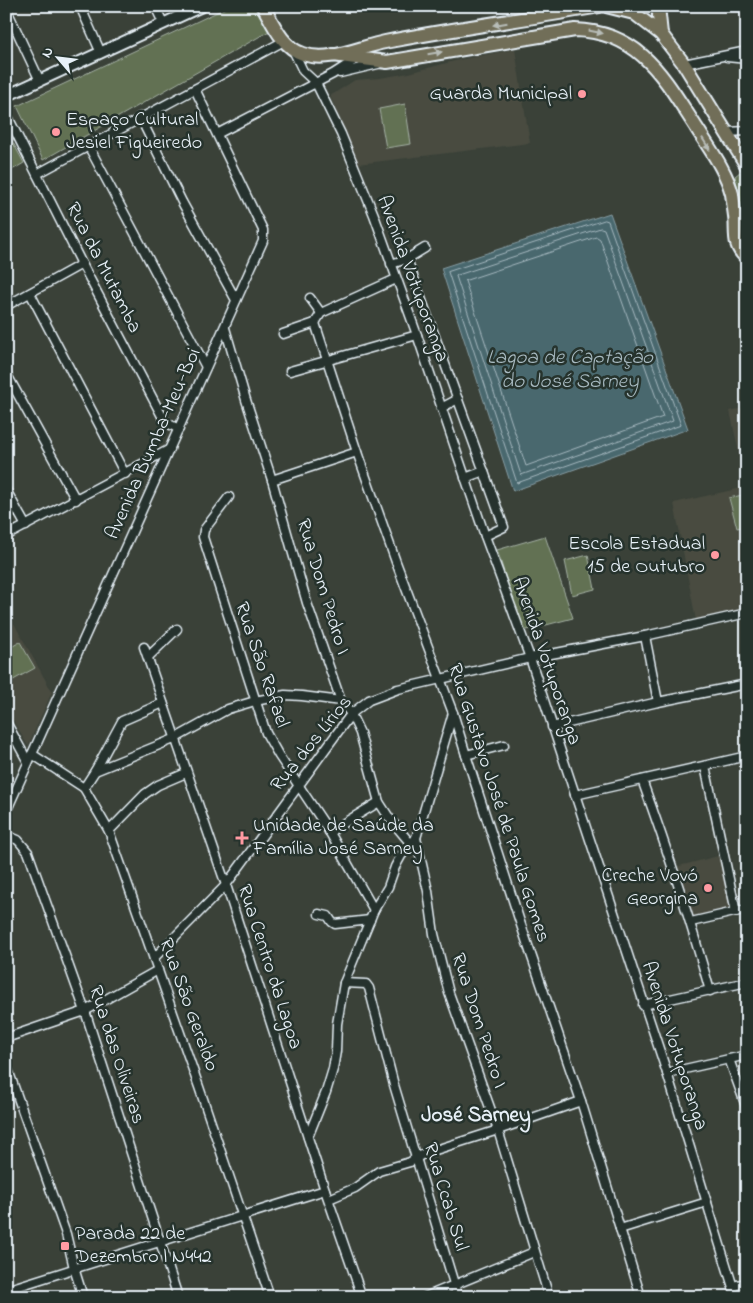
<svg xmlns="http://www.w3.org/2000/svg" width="753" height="1303" font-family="'Indie Flower',sans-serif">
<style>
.built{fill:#484b40}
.green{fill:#627152;stroke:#a5b1a5}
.water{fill:#48676e;stroke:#889ea5}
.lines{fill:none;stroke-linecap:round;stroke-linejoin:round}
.shore{stroke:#a8bac1;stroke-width:1}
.minor-casing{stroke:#e8f1f8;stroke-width:11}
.tertiary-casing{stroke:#e8f1f8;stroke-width:14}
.primary-casing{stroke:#e8f1f8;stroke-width:16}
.minor{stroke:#26332d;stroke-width:8}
.tertiary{stroke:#26332d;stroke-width:10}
.primary{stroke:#716e59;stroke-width:12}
.oneway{fill:#b8bdb8}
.poi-dot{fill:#ff9aa2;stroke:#26332d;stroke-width:2}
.labels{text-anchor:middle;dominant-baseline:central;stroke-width:5;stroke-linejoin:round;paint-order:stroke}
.poi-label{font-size:20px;fill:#e8f1f8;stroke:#26332d;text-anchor:end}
.street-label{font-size:20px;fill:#e8f1f8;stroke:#26332d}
.water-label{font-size:21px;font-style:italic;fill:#a8bac1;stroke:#26332d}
.neighbourhood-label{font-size:21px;font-weight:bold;fill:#e8f1f8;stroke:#26332d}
</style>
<rect width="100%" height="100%" fill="#3a4138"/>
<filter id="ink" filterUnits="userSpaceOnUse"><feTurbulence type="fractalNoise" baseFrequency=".02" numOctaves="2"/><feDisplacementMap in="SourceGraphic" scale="10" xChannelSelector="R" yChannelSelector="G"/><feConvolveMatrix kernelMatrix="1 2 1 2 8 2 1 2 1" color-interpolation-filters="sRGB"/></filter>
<g filter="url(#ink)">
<g class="built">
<polygon points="515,49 530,143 358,164 330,96 355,80 380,78 409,73 458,60"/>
<polygon points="747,407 747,608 696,621 674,503 746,487 730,411"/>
<polygon points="6,609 52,692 28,746 6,709"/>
<polygon points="726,854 739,910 694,921 675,867"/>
</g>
<g class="green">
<polygon points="230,6 253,6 271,30 43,160 17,106"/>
<polygon points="405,104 411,144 386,148 379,109"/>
<polygon points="6,130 24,163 12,170 6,165"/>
<polygon points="740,172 747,184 747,205 742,209 735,176"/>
<polygon points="747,494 747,526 737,528 729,498"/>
<polygon points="545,536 573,618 523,631 497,550"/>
<polygon points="588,555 595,589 572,595 565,561"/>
<polygon points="20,642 35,668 6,684 6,650"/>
</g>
<polygon class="water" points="610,213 688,429 513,491 441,268"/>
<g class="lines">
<g class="shore">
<polygon points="605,220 608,221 681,425 517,483 448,272"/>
<polygon points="601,228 604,229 673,421 521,475 456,276"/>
<polygon points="597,237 600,239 663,417 526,466 465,281"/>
</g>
<defs>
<g id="minor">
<polyline points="80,6 101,53"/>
<polyline points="155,6 163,23"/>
<polyline points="543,6 545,16"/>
<polyline points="6,8 40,81"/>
<polyline points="293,50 303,71 316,83 341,134 374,215 417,335 485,536 530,658 667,1073 736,1297"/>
<polyline points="727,57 747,59"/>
<polyline points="684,64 747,51"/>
<polyline points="340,73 378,64"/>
<polyline points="6,113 82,264 163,418 167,423 179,429"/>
<polyline points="140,117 182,202 236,300"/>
<polyline points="727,132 747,131"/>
<polyline points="217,134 333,74 358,58"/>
<polyline points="89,147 206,367"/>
<polyline points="37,174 284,41"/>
<polyline points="407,259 504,527 485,536"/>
<polyline points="391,264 407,259 425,248"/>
<polyline points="30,293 125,474"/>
<polyline points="310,298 321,313"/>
<polyline points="6,306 82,264"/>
<polyline points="315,323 357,452 396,562 453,713 466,755 521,925 581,1101 641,1297"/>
<polyline points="225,328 246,400 272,480 307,603 341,701 351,714 360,733 379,802 390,819 411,844"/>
<polyline points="283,334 315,323 321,313 396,279"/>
<polyline points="290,371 417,335"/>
<polyline points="6,373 76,500"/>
<polyline points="441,408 458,399"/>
<polyline points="465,478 484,471"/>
<polyline points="272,480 357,452"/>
<polyline points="6,490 26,526"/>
<polyline points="229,497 204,530 203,537 266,733 279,756 329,831 374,910"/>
<polyline points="6,536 170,449"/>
<polyline points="645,636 658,702"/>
<polyline points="144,647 226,885 325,1190 362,1297"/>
<polyline points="148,657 177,629"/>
<polyline points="6,722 28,762"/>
<polyline points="552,727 658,702 747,684"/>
<polyline points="32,754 84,788 109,831 199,1087 270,1297"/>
<polyline points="466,755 504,745"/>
<polyline points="705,766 736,912"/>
<polyline points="95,771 122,721 163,703"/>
<path d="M642 780C667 849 690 919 710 991"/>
<polyline points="84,788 95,771 174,739 228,709 255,701 285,695 302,696 341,701"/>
<polyline points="575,795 747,756"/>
<polyline points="6,812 263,241 263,230 195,89"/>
<polyline points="109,831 145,794 158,785 186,773"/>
<polyline points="329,832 379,802"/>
<polyline points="6,835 18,840 28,852 85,1011 178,1297"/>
<polyline points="416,838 428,891 434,934 449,993 498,1130 549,1297"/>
<polyline points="319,914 328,916 332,922 335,924 370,920"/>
<polyline points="691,922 747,909"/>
<polyline points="154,958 226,885 351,714 369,700 398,689 530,658 645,636 747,613"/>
<polyline points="344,983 366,984 369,988 394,1085 458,1297"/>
<polyline points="643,1005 747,982"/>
<polyline points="6,1038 85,1011 158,970"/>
<polyline points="729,1059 747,1109"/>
<polyline points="6,1064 66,1234 74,1268 83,1297"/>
<polyline points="667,1073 747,1055"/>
<polyline points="308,1137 326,1092 333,1069 336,1051 337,1024 344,983 374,910 388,887 395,867 401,856 416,838 453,713"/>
<polyline points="329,1199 355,1188 379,1171 410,1162 423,1154 498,1130 581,1101"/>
<polyline points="620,1229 707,1202"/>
<polyline points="733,1286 747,1283"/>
<polyline points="6,1290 325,1190"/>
<polyline points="425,1297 534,1252"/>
</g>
<polyline id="tertiary" points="6,96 202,6"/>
<g id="primary">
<path d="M263 6C273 24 283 48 303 54 329 63 360 47 385 42 456 28 528 19 600 6"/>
<polyline points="606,6 634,13 661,34 684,64 747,166"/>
<polyline points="658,6 661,34"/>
<path d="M333 55 387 62 575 30C641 32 664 78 696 127 709 148 726 170 732 194 733 201 734 209 735 216 737 233 732 246 747 258"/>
</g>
</defs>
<use href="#minor" class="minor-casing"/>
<use href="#tertiary" class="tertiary-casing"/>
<use href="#primary" class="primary-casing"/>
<use href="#minor" class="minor"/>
<use href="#tertiary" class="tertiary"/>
<use href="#primary" class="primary"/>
</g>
<defs><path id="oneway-solid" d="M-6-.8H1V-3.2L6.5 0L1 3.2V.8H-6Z" transform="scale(1.25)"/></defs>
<g class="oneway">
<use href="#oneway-solid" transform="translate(500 24) rotate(171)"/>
<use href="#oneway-solid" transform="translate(596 32) rotate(12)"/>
<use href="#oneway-solid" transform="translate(435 53) rotate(-9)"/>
<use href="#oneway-solid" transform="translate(706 144) rotate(58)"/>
</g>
</g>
<g class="poi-dot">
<circle cx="582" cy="94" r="5"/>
<circle cx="56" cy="132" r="5"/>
<circle cx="715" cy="555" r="5"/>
<path d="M239.5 830.5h5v5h5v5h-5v5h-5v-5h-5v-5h5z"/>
<circle cx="708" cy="888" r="5"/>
<rect x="60" y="1241" width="10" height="10" rx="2.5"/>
</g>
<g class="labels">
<g class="poi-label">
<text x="572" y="94">Guarda Municipal</text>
<text x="66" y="120" text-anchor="start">Espaço Cultural<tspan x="66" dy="23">Jesiel Figueiredo</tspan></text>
<text x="705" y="544">Escola Estadual<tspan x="705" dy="23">15 de Outubro</tspan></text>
<text x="253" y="826" text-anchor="start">Unidade de Saúde da<tspan x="253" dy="23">Família José Sarney</tspan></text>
<text x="698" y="876">Creche Vovó<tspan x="698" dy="23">Georgina</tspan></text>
<text x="75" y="1234" text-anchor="start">Parada 22 de<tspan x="75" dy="23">Dezembro | N442</tspan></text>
</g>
<g class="street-label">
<text transform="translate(103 268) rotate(63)">Rua da Mutamba</text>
<text transform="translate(412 279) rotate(70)">Avenida Votuporanga</text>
<text transform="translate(154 444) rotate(-66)">Avenida Bumba-Meu-Boi</text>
<text transform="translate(322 587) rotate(73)">Rua Dom Pedro I</text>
<text transform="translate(546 661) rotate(71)">Avenida Votuporanga</text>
<text transform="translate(261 665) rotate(71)">Rua São Rafael</text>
<text transform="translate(312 744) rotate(-51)">Rua dos Lírios</text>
<text transform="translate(498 803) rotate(72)">Rua Gustavo José de Paula Gomes</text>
<text transform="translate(269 967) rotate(72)">Rua Centro da Lagoa</text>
<text transform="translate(188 1005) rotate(70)">Rua São Geraldo</text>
<text transform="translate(478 1021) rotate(72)">Rua Dom Pedro I</text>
<text transform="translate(674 1046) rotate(72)">Avenida Votuporanga</text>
<text transform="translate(116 1055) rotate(72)">Rua das Oliveiras</text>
<text transform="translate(445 1197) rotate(73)">Rua Ccab Sul</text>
</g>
<g class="water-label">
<text x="570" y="358">Lagoa de Captação<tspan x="570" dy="24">do José Sarney</tspan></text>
</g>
<g class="neighbourhood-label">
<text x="476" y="1116">José Sarney</text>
</g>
</g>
<rect width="753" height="1303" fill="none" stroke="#26332d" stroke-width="25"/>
<rect x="12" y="12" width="728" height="1278" fill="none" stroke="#e8f1f8" stroke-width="2" filter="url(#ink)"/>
<g transform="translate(58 58) rotate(298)" stroke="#26332d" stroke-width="4" paint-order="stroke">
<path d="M0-4L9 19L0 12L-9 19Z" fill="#e8f1f8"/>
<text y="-8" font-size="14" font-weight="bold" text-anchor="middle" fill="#e8f1f8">N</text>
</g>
</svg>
